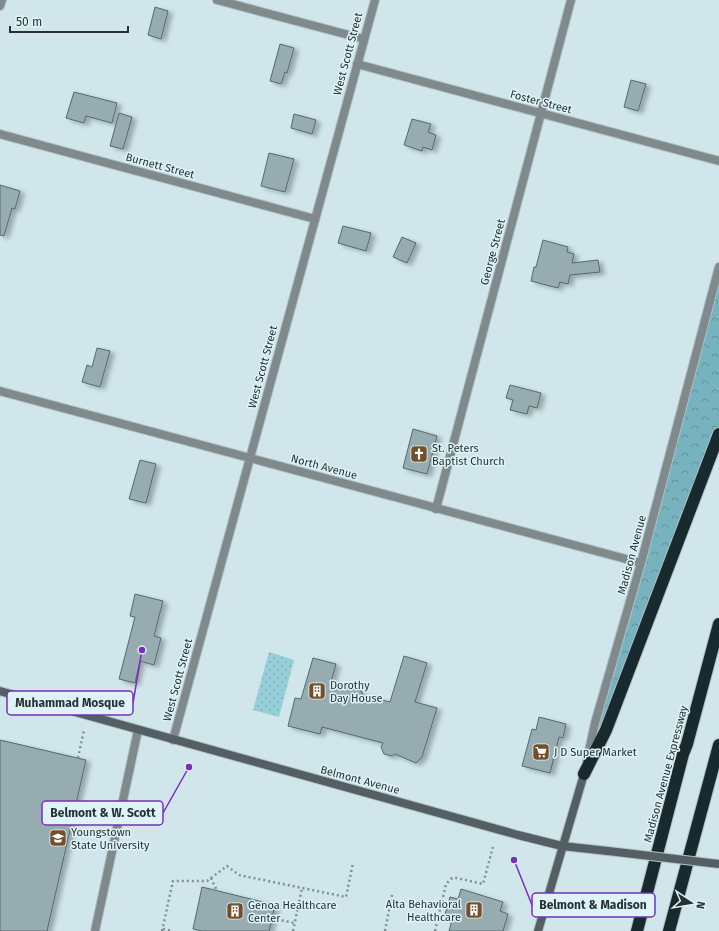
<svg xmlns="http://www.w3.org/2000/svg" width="719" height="931" font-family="'Fira Sans',sans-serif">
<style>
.forest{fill:url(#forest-crowns)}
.park{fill:url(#park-dots)}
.building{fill:#97acb0;stroke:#55686c;filter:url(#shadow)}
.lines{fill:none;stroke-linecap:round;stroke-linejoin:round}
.minor-casing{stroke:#aec2c5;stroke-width:10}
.tertiary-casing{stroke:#aec2c5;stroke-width:10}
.secondary-casing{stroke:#aec2c5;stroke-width:10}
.motorway-casing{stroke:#aec2c5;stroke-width:14}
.path{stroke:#808f92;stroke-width:2.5;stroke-dasharray:2 3;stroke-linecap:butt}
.minor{stroke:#80898b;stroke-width:8}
.tertiary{stroke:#80898b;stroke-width:8}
.secondary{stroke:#535f62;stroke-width:8}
.motorway{stroke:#192a2e;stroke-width:12}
.secondary-bridge-casing{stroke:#aec2c5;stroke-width:10;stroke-linecap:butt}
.secondary-bridge{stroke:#535f62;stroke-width:8}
.labels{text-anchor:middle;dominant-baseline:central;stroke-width:3;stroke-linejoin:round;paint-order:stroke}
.street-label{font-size:11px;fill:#283032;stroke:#ddf3f8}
.poi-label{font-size:11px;fill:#283032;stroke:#ddf3f8;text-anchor:start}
.leader{fill:none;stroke:#7b2cbf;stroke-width:1.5}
.callout-dot{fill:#7b2cbf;stroke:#ddf3f8;stroke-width:1.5}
.callout{fill:#ddf3f8;stroke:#7b2cbf;stroke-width:1.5}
.callout-label{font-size:12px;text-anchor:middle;font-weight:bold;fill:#283032}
</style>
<defs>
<pattern id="forest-crowns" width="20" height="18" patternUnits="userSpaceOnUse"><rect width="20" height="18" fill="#77b3bf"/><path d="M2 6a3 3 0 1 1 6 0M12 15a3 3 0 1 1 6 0" fill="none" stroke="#62929c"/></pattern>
<pattern id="park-dots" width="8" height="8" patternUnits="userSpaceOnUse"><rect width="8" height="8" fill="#96ced9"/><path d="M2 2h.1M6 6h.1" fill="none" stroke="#81b1bb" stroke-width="1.8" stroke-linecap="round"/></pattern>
<filter id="shadow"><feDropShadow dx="4.5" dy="2.5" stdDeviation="2" flood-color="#0004"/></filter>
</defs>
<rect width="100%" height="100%" fill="#d0e6ea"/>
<polygon class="forest" points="719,267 719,434 584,774"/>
<polygon class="park" points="269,652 294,660 279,717 253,710"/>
<g class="building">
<polygon points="155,7 168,11 161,39 148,35"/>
<polygon points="280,44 294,48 287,73 285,72 281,84 270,81"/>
<polygon points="631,80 646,84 638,111 624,107"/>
<polygon points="74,92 117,103 112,123 86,116 84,123 66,118"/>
<polygon points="119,113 132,117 123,149 110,146"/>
<polygon points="294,114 316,120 312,134 291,128"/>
<polygon points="412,119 431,124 428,132 436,135 432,150 423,147 422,151 404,145"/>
<polygon points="269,153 294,159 285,192 261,186"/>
<polygon points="0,185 20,191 15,209 12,208 4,236 0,235"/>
<polygon points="343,226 371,233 366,251 338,243"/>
<polygon points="402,237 416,243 407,263 393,257"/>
<polygon points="543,240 568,247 567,252 574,254 572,263 598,260 600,272 570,275 568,284 560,282 558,288 531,281 534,267 536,267"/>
<polygon points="97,348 110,351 100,387 82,382 87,365 92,367"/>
<polygon points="510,385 541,393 537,408 529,406 527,414 510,410 513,400 506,398"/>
<polygon points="413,429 437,436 427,474 403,468"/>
<polygon points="140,460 156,464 146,503 129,499"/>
<polygon points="135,594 163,601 154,636 161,638 154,665 140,661 135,683 119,679 135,617 130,616"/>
<polygon points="404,656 427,663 415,702 437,708 422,757 416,763 395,754 392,756 384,754 381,747 383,743 322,727 320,734 288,726 295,698 301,699 313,658 336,664 331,682 333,684 362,691 362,695 390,702"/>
<polygon points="539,717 566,724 563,738 559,737 550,773 522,766 532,729 536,730"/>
<polygon points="0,740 86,760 47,931 0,931"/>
<polygon points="202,887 275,905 269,931 202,931 193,929"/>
<polygon points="461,889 503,902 500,911 508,914 503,931 449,931 452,920 444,918 450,897 458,899"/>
</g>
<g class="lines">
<defs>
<g id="minor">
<polyline points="217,0 364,39"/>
<polyline points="0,6 2,0"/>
<polyline points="357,64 719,161"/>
<polyline points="0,134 315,219"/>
<polyline points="0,391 641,563"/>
<polyline points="436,509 571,0"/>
<polyline points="173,740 375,0"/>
<polyline points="95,931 138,730"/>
</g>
<polyline id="tertiary" points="587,760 595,723 641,563 719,267"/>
<g id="secondary">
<polyline points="0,691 518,835 562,846 608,851"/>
<polyline points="538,931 584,774"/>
</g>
<g id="motorway">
<polyline points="584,774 606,730 719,434"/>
<polyline points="637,931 683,754 687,744 719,624"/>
<polyline points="669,931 719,745"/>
</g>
</defs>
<use href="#minor" class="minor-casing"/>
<use href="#tertiary" class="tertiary-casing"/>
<use href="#secondary" class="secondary-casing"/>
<use href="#motorway" class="motorway-casing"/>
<g class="path">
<polyline points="78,758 84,730"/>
<polyline points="211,878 217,891"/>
<polyline points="441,906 447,907"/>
<polyline points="272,918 294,923"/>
<polyline points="163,929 173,931"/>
<polyline points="162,931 173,881 207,881 227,866 239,875 346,897 353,863"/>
<polyline points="293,931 302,888"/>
<polyline points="385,931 392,895"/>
<polyline points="435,931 446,884 452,878 457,878 483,884 493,847"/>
</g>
<use href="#minor" class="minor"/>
<use href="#tertiary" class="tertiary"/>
<use href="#secondary" class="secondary"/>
<use href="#motorway" class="motorway"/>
<defs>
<polyline id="secondary-bridge" points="608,851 719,864"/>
</defs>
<use href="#secondary-bridge" class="secondary-bridge-casing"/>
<use href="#secondary-bridge" class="secondary-bridge"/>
</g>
<defs>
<symbol id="church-square" viewBox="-11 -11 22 22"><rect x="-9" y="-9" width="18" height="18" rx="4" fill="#754f2b" stroke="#ddf3f8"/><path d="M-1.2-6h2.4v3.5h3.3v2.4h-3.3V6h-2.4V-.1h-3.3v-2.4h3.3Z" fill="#fff"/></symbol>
<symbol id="building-square" viewBox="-11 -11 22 22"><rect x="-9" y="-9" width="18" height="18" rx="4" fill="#754f2b" stroke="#ddf3f8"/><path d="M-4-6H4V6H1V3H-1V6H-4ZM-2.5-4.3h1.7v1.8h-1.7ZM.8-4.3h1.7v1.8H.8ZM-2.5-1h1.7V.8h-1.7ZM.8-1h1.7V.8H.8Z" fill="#fff"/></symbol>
<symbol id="supermarket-square" viewBox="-11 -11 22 22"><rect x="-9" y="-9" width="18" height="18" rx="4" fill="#754f2b" stroke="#ddf3f8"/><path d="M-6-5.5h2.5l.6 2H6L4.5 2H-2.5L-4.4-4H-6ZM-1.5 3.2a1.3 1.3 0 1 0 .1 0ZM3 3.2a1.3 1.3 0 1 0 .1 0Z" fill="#fff"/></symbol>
<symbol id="university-square" viewBox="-11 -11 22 22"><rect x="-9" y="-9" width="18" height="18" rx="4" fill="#754f2b" stroke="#ddf3f8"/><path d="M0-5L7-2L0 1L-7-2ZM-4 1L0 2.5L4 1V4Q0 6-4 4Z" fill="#fff"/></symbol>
</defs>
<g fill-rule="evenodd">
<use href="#church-square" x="409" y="444" width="20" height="20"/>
<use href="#building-square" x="307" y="681" width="20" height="20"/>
<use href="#supermarket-square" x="531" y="742" width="20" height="20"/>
<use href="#university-square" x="48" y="828" width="20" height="20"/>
<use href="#building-square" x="464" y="900" width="20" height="20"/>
<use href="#building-square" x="225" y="901" width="20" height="20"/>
</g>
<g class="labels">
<g class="street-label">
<text transform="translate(348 54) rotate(-75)">West Scott Street</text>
<text transform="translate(541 102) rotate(15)">Foster Street</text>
<text transform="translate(160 166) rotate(15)">Burnett Street</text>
<text transform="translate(493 252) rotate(-75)">George Street</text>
<text transform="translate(263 367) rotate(-75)">West Scott Street</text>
<text transform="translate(324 467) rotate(15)">North Avenue</text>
<text transform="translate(632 555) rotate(-75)">Madison Avenue</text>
<text transform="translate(178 680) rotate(-75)">West Scott Street</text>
<text transform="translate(666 774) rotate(-75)">Madison Avenue Expressway</text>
<text transform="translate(360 780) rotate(15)">Belmont Avenue</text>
</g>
<g class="poi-label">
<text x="432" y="448">St. Peters<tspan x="432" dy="13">Baptist Church</tspan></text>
<text x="330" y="685">Dorothy<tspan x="330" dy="13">Day House</tspan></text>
<text x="554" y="752">J D Super Market</text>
<text x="71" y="832">Youngstown<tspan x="71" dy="13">State University</tspan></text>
<text x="461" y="904" text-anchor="end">Alta Behavioral<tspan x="461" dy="13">Healthcare</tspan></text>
<text x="248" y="905">Genoa Healthcare<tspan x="248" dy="13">Center</tspan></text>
</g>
</g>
<path class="leader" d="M142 650L133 703M189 767L163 813M514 860L532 905"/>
<g class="callout-dot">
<circle cx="142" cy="650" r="4"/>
<circle cx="189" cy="767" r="4"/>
<circle cx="514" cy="860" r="4"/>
</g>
<g class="callout">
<rect x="7" y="691" width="126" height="24" rx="4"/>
<rect x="42" y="801" width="121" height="24" rx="4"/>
<rect x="532" y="893" width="123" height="24" rx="4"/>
</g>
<g class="callout-label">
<text x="70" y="707">Muhammad Mosque</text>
<text x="103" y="817">Belmont &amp; W. Scott</text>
<text x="593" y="909">Belmont &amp; Madison</text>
</g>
<g transform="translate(691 903) rotate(102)" stroke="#ddf3f8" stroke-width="3" paint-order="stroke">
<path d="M0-3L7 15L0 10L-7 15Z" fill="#283032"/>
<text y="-6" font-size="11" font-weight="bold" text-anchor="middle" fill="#283032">N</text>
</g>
<path d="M10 26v6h118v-6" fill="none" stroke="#283032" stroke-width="2"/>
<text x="16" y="26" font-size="12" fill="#283032" stroke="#ddf3f8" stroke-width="3" paint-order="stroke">50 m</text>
</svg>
